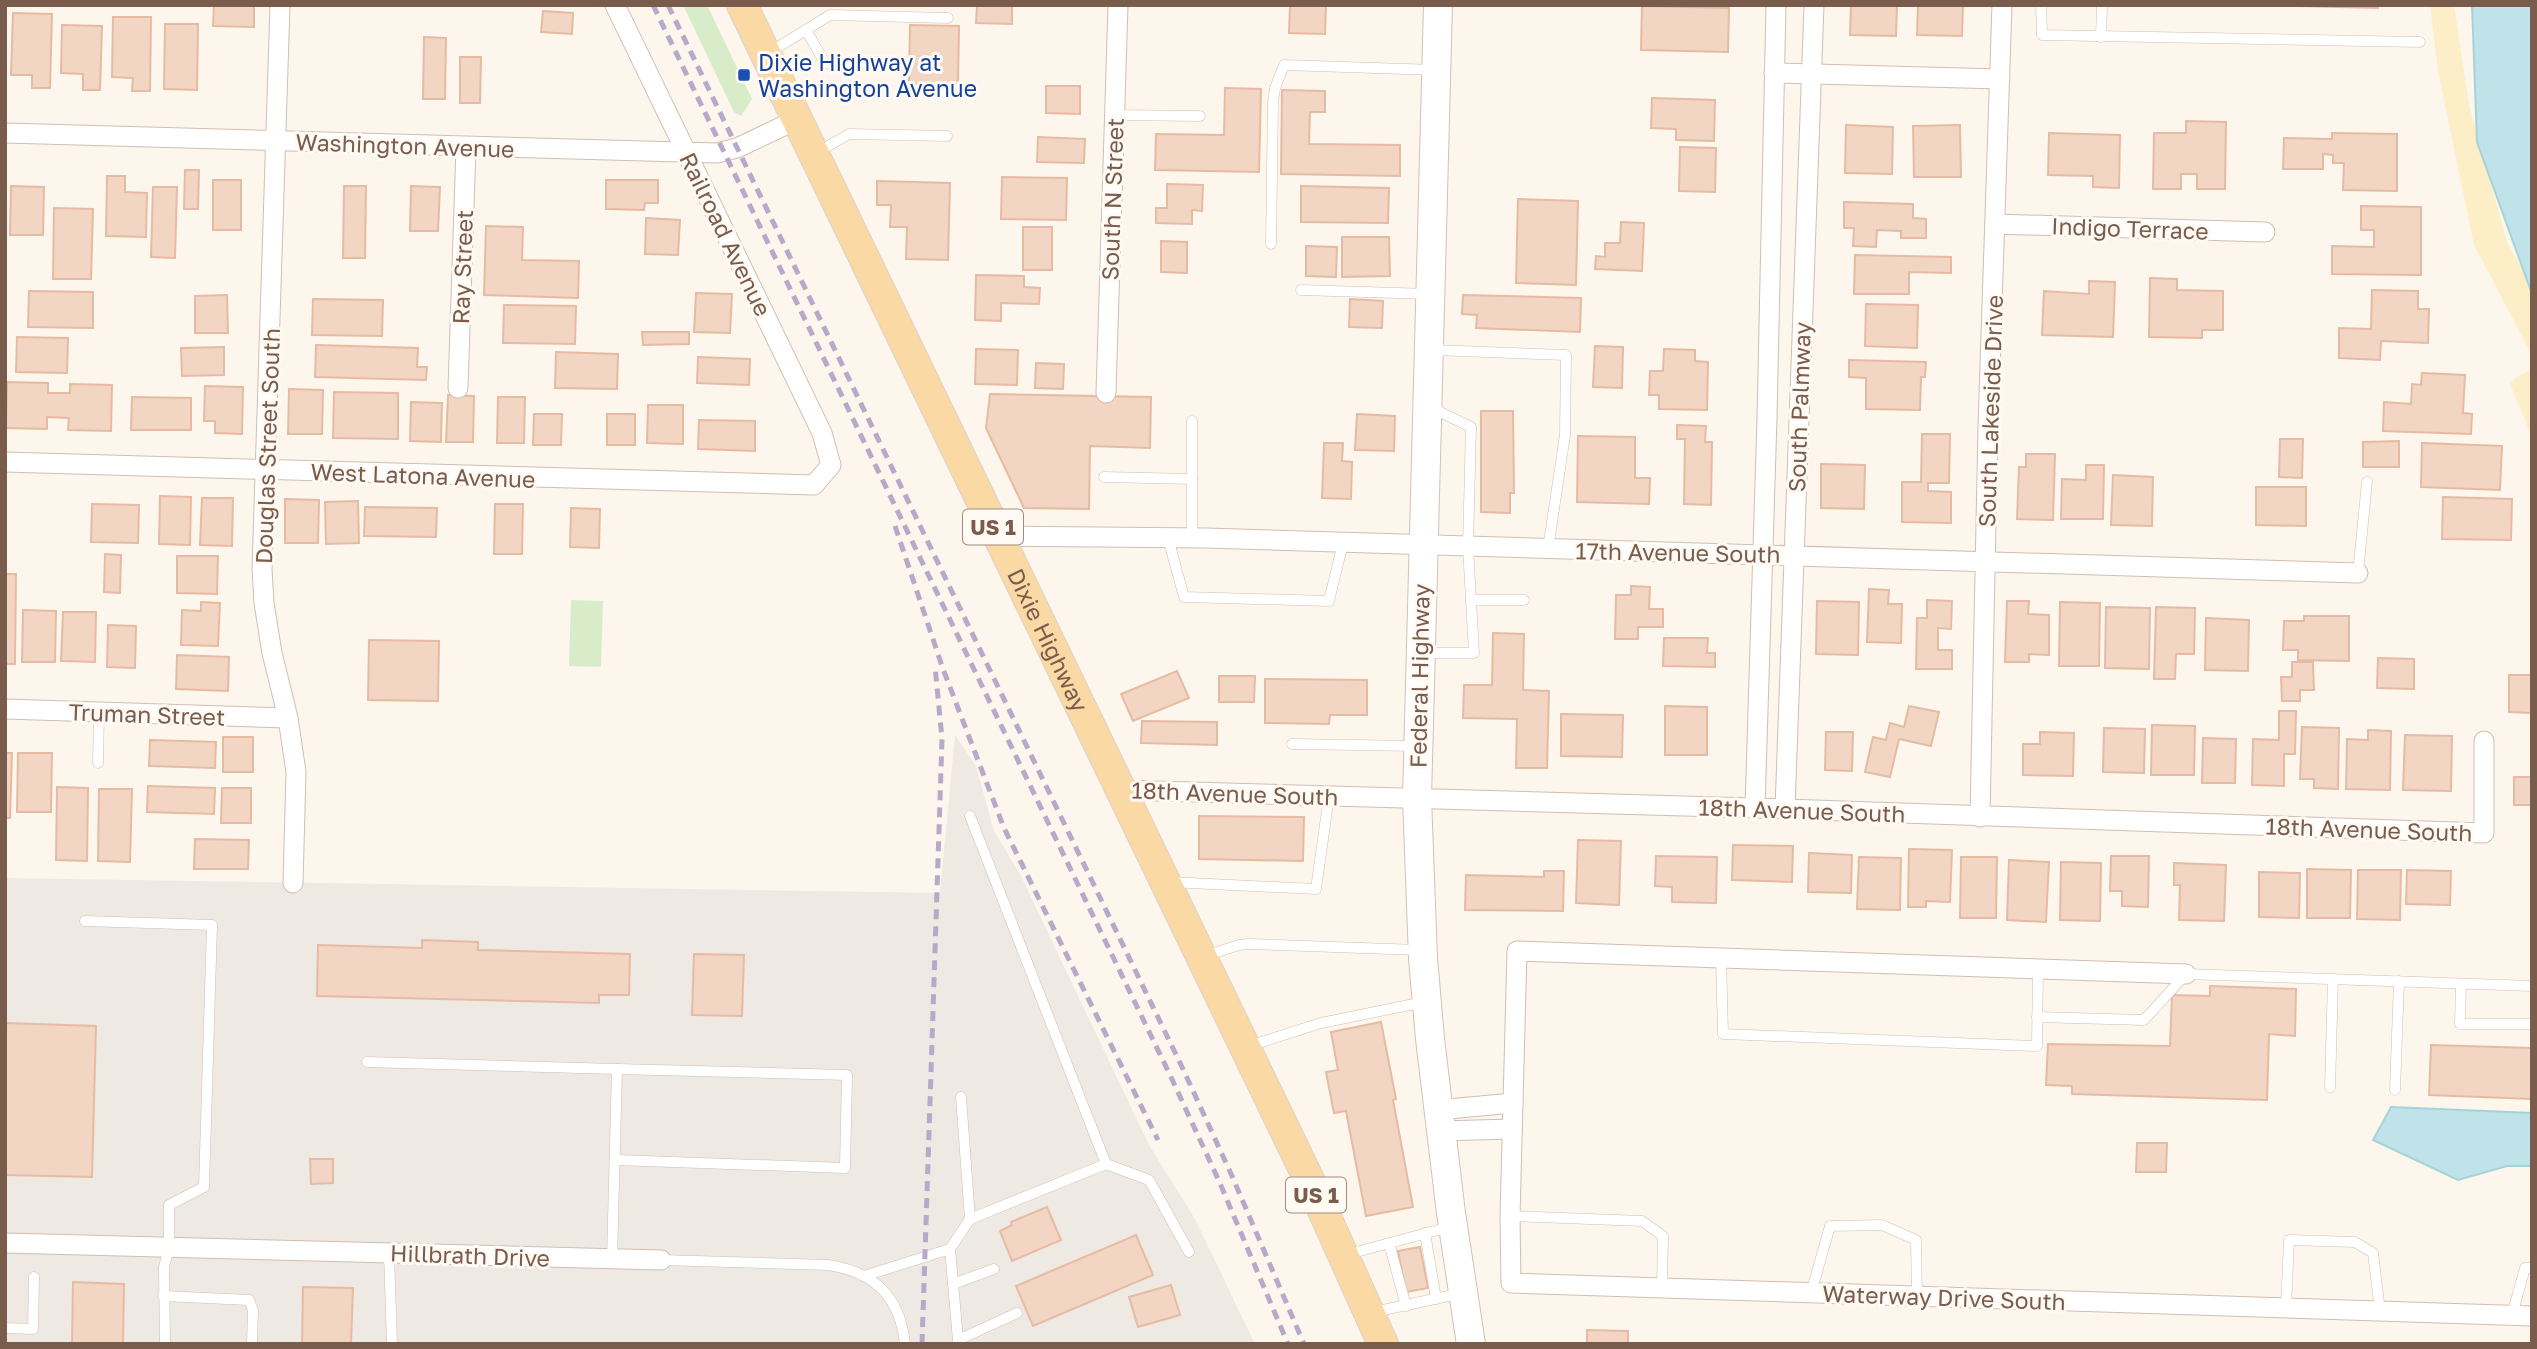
<svg xmlns="http://www.w3.org/2000/svg" width="2537" height="1349" font-family="'Golos Text',sans-serif">
<style>
.industrial{fill:#efe9e4}
.green{fill:#d8ecc9}
.sand{fill:#fcefc7}
.water{fill:#bfe3e8;stroke:#a5d3da;stroke-width:2}
.building{fill:#f3d5c3;stroke:#e6bba3;stroke-width:2}
.lines{fill:none;stroke-linecap:round;stroke-linejoin:round}
.service-casing{stroke:#d1beb0;stroke-width:11}
.minor-casing{stroke:#d1beb0;stroke-width:21}
.secondary-casing{stroke:#d6c0b0;stroke-width:30}
.primary-casing{stroke:#dad1cd;stroke-width:32}
.service{stroke:#fff;stroke-width:10}
.minor{stroke:#fff;stroke-width:19}
.secondary{stroke:#fff;stroke-width:28}
.primary{stroke:#fbd9a5;stroke-width:30}
.rail{stroke:#b9a8c9;stroke-width:5;stroke-dasharray:10 7;stroke-linecap:butt}
.transit-dot{fill:#1a4fb4;stroke:#fffaf3;stroke-width:2.5}
.labels{text-anchor:middle;dominant-baseline:central;stroke-width:6;stroke-linejoin:round;paint-order:stroke}
.shield{fill:#fffaf3;stroke:#a28b7f;stroke-width:2}
.shield-label{font-size:21px;font-weight:bold;fill:#7a5c4d}
.transit-label{font-size:23px;fill:#164399;stroke:#fffaf3;text-anchor:start}
.street-label{font-size:23px;fill:#7a5c4d;stroke:#fffaf3}
</style>
<rect width="100%" height="100%" fill="#fdf6ec"/>
<polygon class="industrial" points="955,735 976,766 994,831 1020,874 1149,1145 1195,1219 1255,1344 5,1344 5,878 940,893"/>
<g class="green">
<polygon points="683,5 707,5 752,99 741,116 734,112"/>
<polygon points="571,600 603,601 601,667 569,666"/>
</g>
<g class="sand">
<polygon points="2430,5 2454,5 2469,105 2507,242 2532,286 2532,355 2474,245 2438,71"/>
<polygon points="2532,370 2532,437 2510,384 2516,377"/>
</g>
<g class="water">
<polygon points="2472,5 2532,5 2532,294 2477,142"/>
<polygon points="2391,1107 2532,1113 2532,1166 2507,1166 2458,1180 2373,1140"/>
</g>
<g class="building">
<polygon points="214,5 254,5 254,27 213,26"/>
<polygon points="977,5 1012,5 1012,24 976,23"/>
<polygon points="1290,5 1326,5 1325,34 1289,33"/>
<polygon points="1851,5 1897,5 1896,36 1850,35"/>
<polygon points="1918,5 1963,5 1962,36 1917,35"/>
<polygon points="2253,5 2378,5 2378,8"/>
<polygon points="1642,6 1729,8 1728,52 1641,50"/>
<polygon points="543,11 573,13 572,34 541,32"/>
<polygon points="13,13 52,14 50,88 32,88 32,75 11,75"/>
<polygon points="113,17 151,17 150,91 132,91 133,78 112,77"/>
<polygon points="165,24 198,24 197,90 164,89"/>
<polygon points="62,25 102,26 100,90 83,90 83,74 61,73"/>
<polygon points="910,25 959,26 958,84 909,84"/>
<polygon points="424,37 446,38 445,99 423,99"/>
<polygon points="460,57 481,57 480,103 460,103"/>
<polygon points="1046,86 1080,86 1080,114 1046,113"/>
<polygon points="1225,88 1261,89 1259,172 1155,170 1156,134 1224,135"/>
<polygon points="1282,90 1325,91 1325,112 1310,112 1309,144 1400,145 1400,176 1281,174"/>
<polygon points="1652,98 1715,100 1714,141 1676,140 1676,129 1651,128"/>
<polygon points="2186,121 2226,122 2225,189 2197,189 2197,174 2181,174 2181,189 2153,189 2154,133 2186,133"/>
<polygon points="1846,125 1893,127 1892,174 1845,173"/>
<polygon points="1960,125 1961,177 1914,177 1913,126"/>
<polygon points="2049,133 2120,135 2119,188 2093,187 2093,176 2048,175"/>
<polygon points="2332,133 2397,134 2397,191 2343,190 2344,163 2333,163 2333,155 2323,154 2323,169 2283,169 2284,138 2332,139"/>
<polygon points="1038,137 1085,139 1084,163 1037,162"/>
<polygon points="1680,147 1716,148 1715,192 1679,191"/>
<polygon points="185,170 199,170 198,209 184,209"/>
<polygon points="107,176 125,176 125,192 147,193 146,237 106,236"/>
<polygon points="1002,177 1067,178 1066,220 1001,219"/>
<rect x="213" y="180" width="28" height="50"/>
<polygon points="606,180 658,180 658,203 645,203 644,210 606,209"/>
<polygon points="877,181 950,183 948,260 906,259 907,227 890,227 891,205 877,205"/>
<polygon points="1167,184 1203,185 1202,211 1192,210 1192,224 1156,223 1156,208 1167,208"/>
<polygon points="11,186 44,187 43,235 10,235"/>
<polygon points="344,186 366,186 365,258 343,258"/>
<polygon points="411,186 440,187 438,231 410,231"/>
<polygon points="1301,186 1389,188 1388,223 1301,222"/>
<polygon points="153,187 177,187 175,258 151,257"/>
<polygon points="1518,199 1578,201 1576,285 1516,283"/>
<polygon points="1844,202 1913,204 1913,218 1926,219 1926,238 1901,238 1901,231 1877,230 1876,247 1853,246 1854,228 1844,228"/>
<polygon points="2361,206 2421,207 2421,275 2332,274 2332,246 2374,247 2374,230 2361,230"/>
<polygon points="54,208 93,209 91,279 53,279"/>
<polygon points="646,218 680,220 678,255 645,254"/>
<polygon points="1621,222 1644,223 1642,271 1595,269 1596,256 1605,257 1605,243 1620,243"/>
<polygon points="486,226 523,227 522,260 579,261 578,298 484,295"/>
<rect x="1023" y="227" width="29" height="43"/>
<polygon points="1342,237 1389,237 1390,276 1342,277"/>
<polygon points="1161,241 1187,242 1187,273 1161,272"/>
<polygon points="1306,246 1337,247 1336,277 1306,276"/>
<polygon points="1855,255 1951,257 1951,273 1909,272 1909,294 1854,294"/>
<polygon points="976,275 1024,276 1024,287 1040,288 1039,304 1001,303 1001,321 975,320"/>
<polygon points="2150,278 2177,279 2177,290 2223,291 2223,330 2202,330 2202,338 2149,337"/>
<polygon points="2089,281 2115,282 2113,337 2042,335 2044,291 2089,294"/>
<polygon points="2372,290 2418,291 2418,309 2429,309 2428,343 2381,341 2380,360 2339,358 2339,328 2371,329"/>
<polygon points="29,291 93,292 93,328 28,327"/>
<polygon points="696,293 732,294 730,333 694,332"/>
<polygon points="227,295 228,333 195,333 195,296"/>
<polygon points="1463,295 1581,298 1580,332 1476,328 1477,315 1462,314"/>
<polygon points="313,299 383,300 382,336 312,335"/>
<polygon points="1350,299 1383,301 1382,328 1349,327"/>
<polygon points="1866,304 1918,305 1917,348 1865,346"/>
<polygon points="504,305 576,306 575,344 503,343"/>
<polygon points="642,332 689,332 689,344 643,345"/>
<polygon points="17,337 68,338 67,373 16,372"/>
<polygon points="316,345 418,348 417,367 427,367 426,380 315,377"/>
<polygon points="1595,346 1623,347 1622,388 1593,387"/>
<polygon points="224,347 224,375 182,376 181,348"/>
<polygon points="976,349 1018,350 1017,385 975,384"/>
<polygon points="1664,349 1695,350 1695,361 1708,362 1707,410 1659,409 1659,395 1649,395 1650,371 1663,371"/>
<polygon points="556,352 618,354 617,389 555,388"/>
<polygon points="698,357 750,359 749,385 697,383"/>
<polygon points="1849,360 1926,362 1925,377 1921,377 1920,410 1866,409 1866,378 1849,377"/>
<polygon points="1036,363 1064,364 1063,389 1035,388"/>
<polygon points="2422,373 2465,375 2463,413 2472,414 2471,434 2383,431 2384,402 2411,404 2412,384 2421,385"/>
<polygon points="7,382 48,383 48,393 70,393 70,384 112,385 111,431 68,430 69,418 47,417 47,429 6,428"/>
<polygon points="205,386 243,387 242,434 215,433 215,421 204,421"/>
<polygon points="289,389 323,390 322,434 288,434"/>
<polygon points="334,392 398,393 398,439 333,438"/>
<polygon points="990,394 1151,397 1150,448 1090,446 1089,509 1024,508 986,428"/>
<polygon points="448,395 474,396 473,442 446,442"/>
<polygon points="132,397 191,398 191,430 131,430"/>
<polygon points="498,397 525,397 524,443 497,443"/>
<polygon points="411,402 442,403 441,442 410,441"/>
<polygon points="648,405 683,405 683,444 647,443"/>
<polygon points="1481,411 1513,411 1514,493 1510,493 1510,513 1481,512"/>
<polygon points="534,414 562,414 561,445 533,445"/>
<rect x="607" y="414" width="28" height="31"/>
<polygon points="1357,414 1395,416 1394,451 1355,450"/>
<polygon points="699,420 755,421 755,451 698,449"/>
<polygon points="1677,425 1706,426 1705,442 1712,442 1711,505 1684,504 1685,439 1677,439"/>
<polygon points="1922,434 1950,434 1949,483 1928,483 1928,491 1951,492 1951,523 1902,522 1902,482 1921,482"/>
<polygon points="1578,436 1635,437 1635,478 1650,478 1649,504 1577,502"/>
<polygon points="2280,439 2303,439 2302,478 2279,477"/>
<polygon points="2399,441 2399,467 2363,467 2363,442"/>
<polygon points="1324,443 1343,443 1342,461 1352,462 1351,499 1322,498"/>
<polygon points="2422,443 2502,446 2500,490 2421,487"/>
<polygon points="2026,454 2055,454 2053,520 2017,519 2019,467 2026,467"/>
<polygon points="1821,464 1865,465 1864,509 1821,508"/>
<polygon points="2086,465 2104,465 2103,519 2061,519 2062,479 2086,480"/>
<polygon points="2113,475 2153,477 2152,526 2111,525"/>
<polygon points="2256,487 2306,487 2306,526 2256,525"/>
<polygon points="160,496 191,497 190,545 159,544"/>
<polygon points="2443,497 2512,499 2511,540 2442,539"/>
<polygon points="202,498 233,498 232,546 200,545"/>
<polygon points="285,499 319,500 318,543 285,543"/>
<polygon points="358,501 359,543 326,544 325,502"/>
<polygon points="92,504 139,505 138,543 91,542"/>
<polygon points="495,504 523,504 522,554 494,554"/>
<polygon points="365,507 437,508 436,537 364,536"/>
<polygon points="571,508 600,509 599,548 570,547"/>
<polygon points="105,554 121,555 120,593 104,592"/>
<polygon points="177,556 218,556 217,594 177,593"/>
<polygon points="5,574 16,574 15,664 5,664"/>
<polygon points="1631,586 1650,587 1649,609 1663,609 1663,627 1638,627 1638,639 1615,639 1616,595 1631,595"/>
<polygon points="1869,589 1889,590 1888,604 1902,604 1901,643 1867,642"/>
<polygon points="1927,600 1952,601 1951,629 1938,628 1938,650 1952,650 1952,669 1916,669 1917,618 1927,618"/>
<polygon points="1817,601 1859,602 1858,655 1816,654"/>
<polygon points="2007,601 2029,601 2028,614 2049,615 2049,655 2029,654 2029,662 2005,662"/>
<polygon points="201,602 220,603 218,646 181,645 182,610 201,611"/>
<polygon points="2060,602 2100,603 2099,666 2059,666"/>
<polygon points="2106,607 2150,608 2149,669 2105,668"/>
<polygon points="2156,607 2195,608 2194,654 2176,654 2175,679 2154,679"/>
<polygon points="23,610 56,611 55,662 22,662"/>
<polygon points="63,612 96,612 95,662 61,661"/>
<polygon points="2304,616 2349,616 2349,661 2298,660 2298,650 2283,650 2284,621 2304,621"/>
<polygon points="2206,618 2249,620 2248,671 2205,670"/>
<polygon points="108,625 136,626 135,668 107,667"/>
<polygon points="1493,633 1524,634 1523,690 1549,691 1547,768 1516,768 1517,719 1463,718 1464,685 1492,685"/>
<polygon points="1664,638 1708,638 1707,653 1715,653 1715,667 1663,666"/>
<polygon points="369,640 439,641 438,701 368,700"/>
<polygon points="177,655 229,657 228,691 176,689"/>
<polygon points="2378,658 2414,659 2414,689 2377,688"/>
<polygon points="2292,662 2313,662 2314,690 2300,690 2300,701 2282,701 2281,677 2292,677"/>
<polygon points="1177,671 1189,698 1133,721 1121,694"/>
<polygon points="2509,675 2532,675 2532,713 2509,712"/>
<polygon points="1219,676 1255,676 1254,702 1219,702"/>
<polygon points="1265,679 1367,680 1367,715 1330,715 1329,724 1265,723"/>
<polygon points="1665,706 1707,707 1707,755 1665,755"/>
<polygon points="1909,706 1939,712 1931,746 1899,739 1890,777 1865,772 1873,737 1886,740 1890,723 1904,727"/>
<polygon points="2279,711 2296,711 2295,754 2284,754 2284,786 2252,785 2253,739 2279,740"/>
<polygon points="1561,714 1623,715 1622,757 1561,756"/>
<polygon points="1142,721 1217,722 1217,745 1141,743"/>
<polygon points="2152,725 2195,726 2194,775 2151,775"/>
<polygon points="2302,727 2339,728 2338,789 2314,788 2314,779 2300,779"/>
<polygon points="2104,728 2145,729 2144,773 2103,772"/>
<polygon points="2368,730 2391,731 2390,790 2346,789 2347,739 2368,740"/>
<polygon points="1826,732 1853,732 1852,771 1825,770"/>
<polygon points="2040,732 2074,733 2073,776 2023,775 2023,744 2040,744"/>
<polygon points="2405,735 2452,736 2451,791 2403,790"/>
<rect x="223" y="737" width="30" height="35"/>
<polygon points="2203,738 2236,739 2235,783 2202,783"/>
<polygon points="150,740 216,742 215,768 149,766"/>
<polygon points="5,753 12,753 10,818 5,818"/>
<polygon points="18,753 52,753 51,812 17,812"/>
<rect x="2514" y="777" width="18" height="28"/>
<polygon points="148,786 215,788 214,814 147,812"/>
<polygon points="57,787 88,788 87,861 56,860"/>
<polygon points="222,788 251,788 251,823 221,823"/>
<polygon points="99,789 132,789 130,862 98,861"/>
<polygon points="1199,816 1304,817 1303,861 1199,859"/>
<polygon points="195,839 249,840 248,869 194,869"/>
<polygon points="1578,840 1621,841 1619,905 1576,903"/>
<polygon points="1733,845 1793,846 1792,882 1732,880"/>
<polygon points="1909,849 1952,850 1950,902 1926,901 1926,907 1908,907"/>
<polygon points="1809,853 1852,855 1851,893 1808,892"/>
<polygon points="1656,856 1717,857 1716,903 1672,902 1672,887 1655,886"/>
<polygon points="2111,856 2149,856 2148,907 2122,906 2122,891 2110,891"/>
<polygon points="1859,857 1901,858 1900,910 1857,909"/>
<polygon points="1961,857 1997,857 1996,918 1960,918"/>
<polygon points="2009,860 2049,862 2046,922 2007,920"/>
<polygon points="2061,862 2101,863 2100,921 2060,920"/>
<polygon points="2174,863 2226,865 2224,921 2179,920 2180,885 2174,885"/>
<polygon points="2307,869 2351,870 2350,918 2307,918"/>
<polygon points="2358,870 2401,870 2400,920 2357,919"/>
<polygon points="2407,870 2451,871 2450,905 2406,904"/>
<polygon points="1544,871 1564,871 1563,911 1465,910 1466,875 1544,877"/>
<polygon points="2259,872 2300,873 2299,918 2259,917"/>
<polygon points="422,940 478,942 478,950 630,954 629,995 599,995 599,1003 317,996 318,945 422,948"/>
<polygon points="694,954 744,955 742,1016 692,1015"/>
<polygon points="2210,986 2296,989 2295,1036 2269,1034 2267,1100 2072,1094 2072,1086 2046,1085 2048,1044 2170,1046 2172,995 2210,996"/>
<polygon points="1381,1022 1396,1099 1393,1100 1413,1207 1366,1216 1346,1111 1334,1113 1326,1072 1338,1070 1331,1032"/>
<polygon points="5,1023 96,1026 92,1177 5,1175"/>
<polygon points="2431,1045 2532,1048 2532,1099 2429,1095"/>
<polygon points="2137,1143 2167,1143 2166,1172 2136,1172"/>
<polygon points="310,1159 333,1159 333,1183 311,1184"/>
<polygon points="1047,1207 1061,1240 1012,1261 1000,1231 1012,1225 1011,1222"/>
<polygon points="1136,1235 1153,1275 1033,1326 1016,1286"/>
<polygon points="1420,1247 1428,1288 1406,1292 1398,1251"/>
<polygon points="73,1282 124,1284 123,1344 72,1344"/>
<polygon points="1171,1285 1180,1315 1138,1327 1129,1297"/>
<polygon points="303,1287 353,1288 351,1344 302,1344"/>
<polygon points="1587,1330 1628,1331 1628,1344 1587,1344"/>
</g>
<g class="lines">
<defs>
<g id="service">
<polyline points="2041,5 2042,35 2420,42"/>
<polyline points="806,30 825,63 894,64"/>
<polyline points="2101,37 2102,5"/>
<polyline points="770,52 830,15 948,18"/>
<polyline points="1114,115 1200,116"/>
<polyline points="818,152 849,134 947,136"/>
<polyline points="1271,244 1273,102 1275,88 1284,65 1436,70"/>
<polyline points="1301,290 1429,294"/>
<polyline points="1433,350 1566,355 1565,435 1548,549"/>
<polyline points="1192,421 1192,538"/>
<polyline points="1104,477 1192,479"/>
<polyline points="1168,538 1184,597 1329,601 1343,543"/>
<polyline points="2358,573 2367,482"/>
<polyline points="1471,600 1524,600"/>
<polyline points="1424,653 1474,653 1468,547 1471,427 1432,408"/>
<polyline points="1292,744 1417,746"/>
<polyline points="98,763 99,712"/>
<polyline points="970,816 1106,1164"/>
<polyline points="1169,882 1316,889 1329,796"/>
<polyline points="85,921 212,925 204,1187 169,1205 169,1247 164,1267 165,1344"/>
<polyline points="1205,956 1239,945 1249,944 1419,950"/>
<polyline points="1721,958 1723,1034 2037,1046 2038,969"/>
<polyline points="2461,984 2460,1024 2532,1024"/>
<polyline points="2037,1017 2144,1020 2186,974 2532,986"/>
<polyline points="1249,1046 1321,1023 1424,1002"/>
<polyline points="367,1062 617,1069 612,1259"/>
<polyline points="2330,1087 2333,979"/>
<polyline points="2395,1090 2399,981"/>
<polyline points="961,1097 970,1219"/>
<polyline points="615,1160 845,1168 847,1075 617,1069"/>
<polyline points="1510,1216 1642,1221 1663,1236 1662,1288"/>
<polyline points="1425,1233 1436,1299"/>
<polyline points="1389,1243 1406,1306"/>
<polyline points="950,1249 958,1340 1017,1313"/>
<polyline points="389,1253 392,1344"/>
<polyline points="1345,1255 1438,1230 1452,1228"/>
<path d="M661 1260 828 1265C874 1272 900 1296 905 1344"/>
<polyline points="864,1276 950,1249 970,1219 1106,1164 1149,1180 1189,1252"/>
<polyline points="953,1284 994,1269"/>
<polyline points="1811,1293 1830,1226 1882,1225 1916,1240 1917,1296"/>
<polyline points="163,1296 249,1300 253,1310 252,1344"/>
<polyline points="2286,1308 2289,1240 2355,1242 2373,1253 2380,1311"/>
<polyline points="1374,1312 1462,1293"/>
<polyline points="2512,1315 2525,1268 2532,1268"/>
<polyline points="5,1328 33,1329 34,1277"/>
</g>
<g id="minor">
<polyline points="280,5 262,569 264,603 272,653 288,718 296,772 293,883"/>
<polyline points="1774,73 2000,79"/>
<polyline points="5,133 717,153 737,148 798,119"/>
<polyline points="1995,224 2265,232"/>
<polyline points="458,388 466,147"/>
<polyline points="1106,393 1118,5"/>
<polyline points="5,462 814,485 831,465 822,433 615,5"/>
<polyline points="998,536 1206,538 2358,573"/>
<polyline points="5,709 288,718"/>
<polyline points="1120,790 1755,808 2484,833 2484,741"/>
<polyline points="1755,808 1767,418 1776,5"/>
<polyline points="1785,809 1814,5"/>
<polyline points="1980,817 1988,426 2002,5"/>
<polyline points="2186,974 1517,951 1510,1216 1511,1283 2532,1316"/>
<polyline points="1437,1110 1513,1103"/>
<polyline points="1440,1131 1512,1129"/>
<polyline points="5,1243 661,1260"/>
</g>
<polyline id="secondary" points="1438,5 1417,798 1423,958 1430,1039 1451,1213 1471,1344"/>
<g id="primary">
<path id="s1" d="M742 5 1312 1186 1383 1344"/>
</g>
</defs>
<use href="#service" class="service-casing"/>
<use href="#minor" class="minor-casing"/>
<use href="#secondary" class="secondary-casing"/>
<use href="#primary" class="primary-casing"/>
<use href="#service" class="service"/>
<use href="#minor" class="minor"/>
<use href="#secondary" class="secondary"/>
<use href="#primary" class="primary"/>
<g class="rail">
<polyline points="653,5 1170,1075 1219,1181 1288,1344"/>
<polyline points="668,5 1183,1069 1232,1176 1304,1344"/>
<polyline points="895,526 943,669 1004,828 1158,1140"/>
<polyline points="922,1344 942,739 935,666"/>
</g>
</g>
<rect class="transit-dot" x="737" y="68" width="14" height="14" rx="3.5"/>
<g class="labels">
<g class="shield">
<rect x="963" y="509.5" width="60" height="35" rx="5"/>
<rect x="1286" y="1177.5" width="60" height="35" rx="5"/>
</g>
<g class="shield-label">
<text x="993" y="527">US 1</text>
<text x="1316" y="1195">US 1</text>
</g>
<g class="transit-label">
<text x="758" y="62">Dixie Highway at<tspan x="758" dy="26">Washington Avenue</tspan></text>
</g>
<g class="street-label">
<text transform="translate(405 145) rotate(2)">Washington Avenue</text>
<text transform="translate(1112 199) rotate(-88)">South N Street</text>
<text transform="translate(2130 228) rotate(2)">Indigo Terrace</text>
<text transform="translate(726 234) rotate(64)">Railroad Avenue</text>
<text transform="translate(462 267) rotate(-88)">Ray Street</text>
<text transform="translate(1799 407) rotate(-88)">South Palmway</text>
<text transform="translate(1990 411) rotate(-88)">South Lakeside Drive</text>
<text transform="translate(267 446) rotate(-88)">Douglas Street South</text>
<text transform="translate(423 475) rotate(2)">West Latona Avenue</text>
<text transform="translate(1678 552) rotate(1)">17th Avenue South</text>
<text stroke="none"><textPath href="#s1" startOffset="705">Dixie Highway</textPath></text>
<text transform="translate(1419 676) rotate(-89)">Federal Highway</text>
<text transform="translate(147 714) rotate(2)">Truman Street</text>
<text transform="translate(1235 793) rotate(2)">18th Avenue South</text>
<text transform="translate(1802 810) rotate(2)">18th Avenue South</text>
<text transform="translate(2369 829) rotate(2)">18th Avenue South</text>
<text transform="translate(470 1255) rotate(2)">Hillbrath Drive</text>
<text transform="translate(1944 1297) rotate(2)">Waterway Drive South</text>
</g>
</g>
<rect width="2537" height="1349" fill="none" stroke="#7a5c4d" stroke-width="14"/>
</svg>
